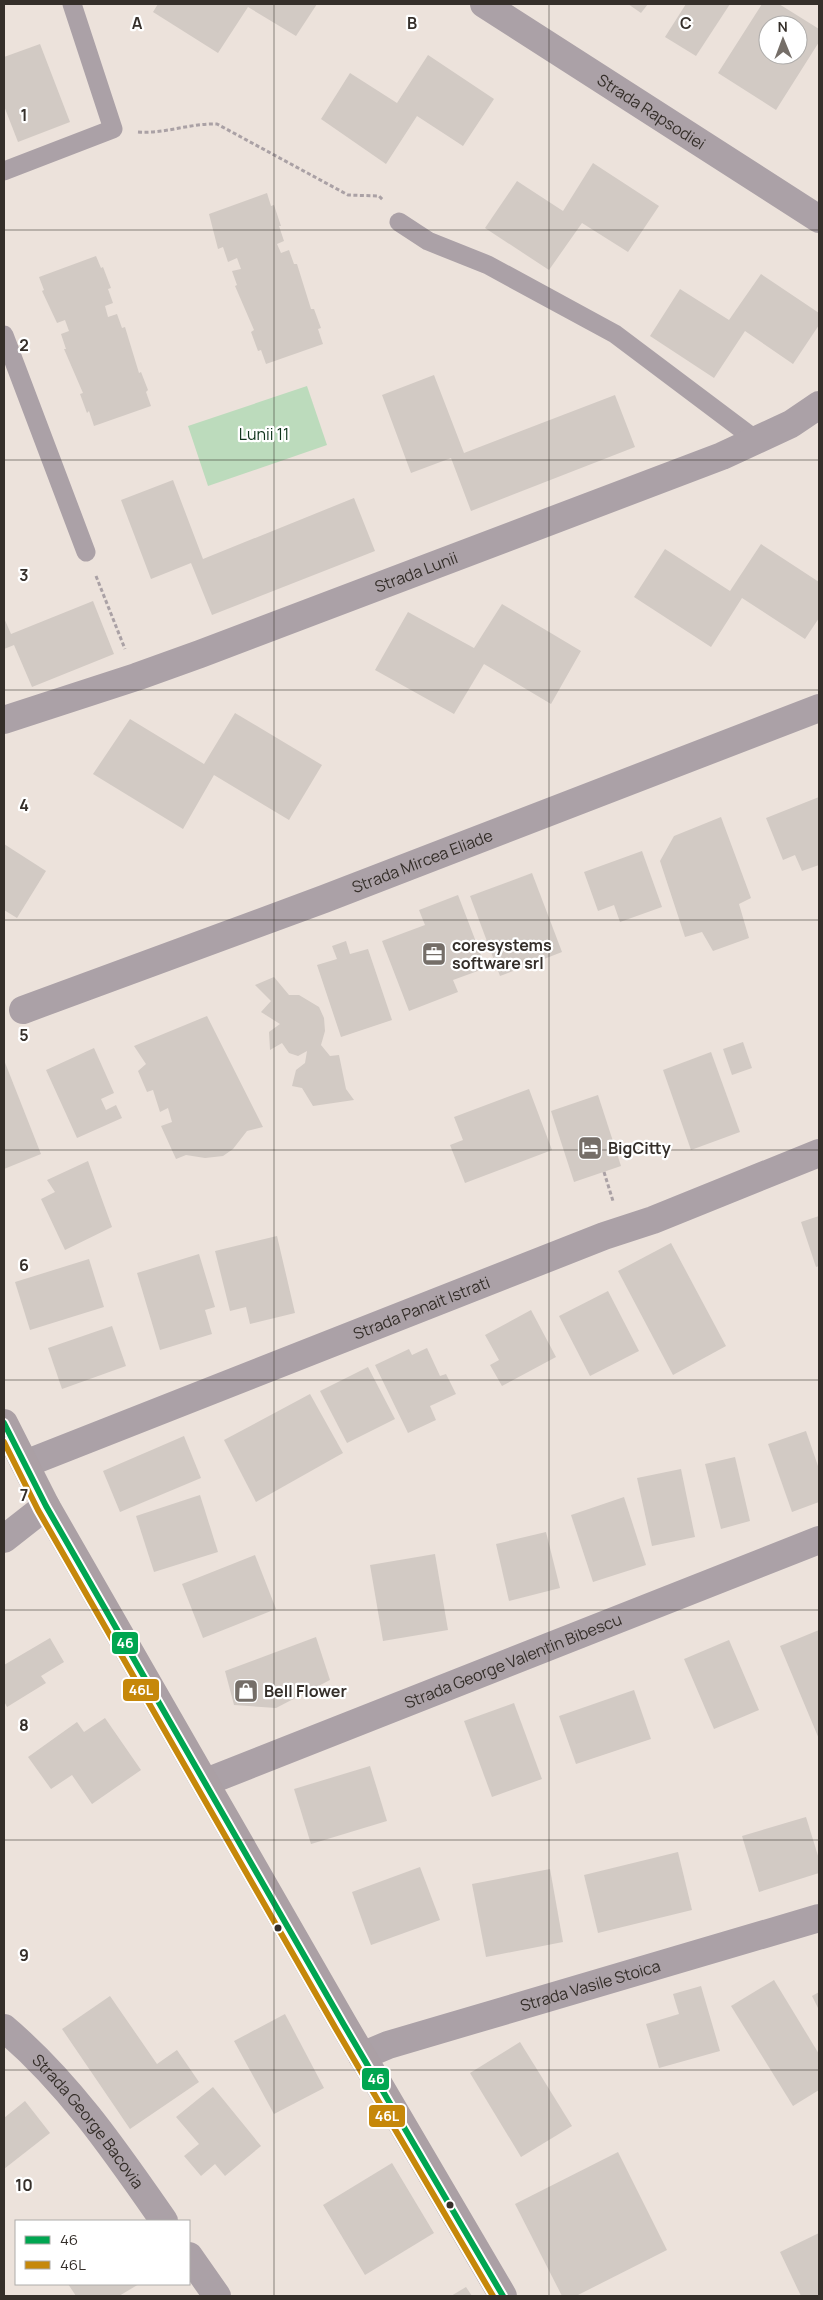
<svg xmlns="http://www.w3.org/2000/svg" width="823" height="2300" font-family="Manrope,sans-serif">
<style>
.park{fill:#bcdbbc}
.building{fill:#d2cac4;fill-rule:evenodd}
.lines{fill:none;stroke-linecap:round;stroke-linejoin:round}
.path{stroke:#aaa1a5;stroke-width:3;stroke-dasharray:4 2.5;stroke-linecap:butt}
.lane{stroke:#aba1a7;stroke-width:19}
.street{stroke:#aba1a7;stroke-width:28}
.secondary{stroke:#aba0a5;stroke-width:28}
.bus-1-casing{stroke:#fff;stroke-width:10}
.bus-2-casing{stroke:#fff;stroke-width:10}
.bus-1{stroke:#00a651;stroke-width:6}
.bus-2{stroke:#c6880a;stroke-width:6}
.grid{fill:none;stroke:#352f2a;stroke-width:1;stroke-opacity:0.55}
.bus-dot{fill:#352f2a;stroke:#fff;stroke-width:2}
.labels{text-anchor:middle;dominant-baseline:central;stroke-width:4.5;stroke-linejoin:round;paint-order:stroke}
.street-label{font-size:16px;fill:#352f2a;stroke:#fff}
.park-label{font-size:16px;fill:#0e331a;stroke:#fff}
.poi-label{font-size:16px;font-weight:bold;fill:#352f2a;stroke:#fff;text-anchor:start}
.grid-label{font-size:16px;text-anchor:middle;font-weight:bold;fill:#352f2a;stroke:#fff;stroke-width:4.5;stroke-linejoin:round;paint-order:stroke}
.line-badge{stroke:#fff;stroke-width:2}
.badge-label{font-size:14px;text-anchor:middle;font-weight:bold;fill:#fff}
</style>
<rect width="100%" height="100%" fill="#ece2db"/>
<polygon class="park" points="307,386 327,445 208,486 188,426"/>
<g class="building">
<polygon points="158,4 317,4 296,36 248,7 218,53 153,12"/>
<polygon points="628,4 648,4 641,13"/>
<polygon points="686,4 730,4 696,56 665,37"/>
<path d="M762 4H779L819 29V42L776 110 718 73ZM768 25H798V55H768Z"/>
<polygon points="40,44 70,122 18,142 4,106 4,57"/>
<polygon points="428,55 494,99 463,146 417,116 386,164 321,119 350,73 397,103"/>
<polygon points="593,163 659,206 628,252 582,223 549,270 485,228 517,181 563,211"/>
<polygon points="267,193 271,206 274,205 281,226 279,226 284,241 277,244 281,253 289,250 294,264 297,264 311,309 314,309 321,328 318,329 323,344 266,364 261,350 258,351 251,332 254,330 235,286 237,285 232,271 241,269 237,258 228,262 223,247 218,249 209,214"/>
<polygon points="96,256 101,268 103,267 111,288 108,289 113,303 105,306 108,317 117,314 122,328 125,327 139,373 141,372 148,390 146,392 151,406 94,426 89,411 87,413 80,394 83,393 64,349 66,349 61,334 69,331 65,320 57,323 42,291 44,290 39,277"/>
<polygon points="761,274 819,313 819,325 793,364 745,331 714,378 650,336 680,289 729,320"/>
<polygon points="434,375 464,453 615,395 635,447 471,511 451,458 411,473 382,395"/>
<polygon points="173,480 203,559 354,498 375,551 212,615 191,563 151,579 121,500"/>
<polygon points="761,544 819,582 819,618 805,639 742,598 711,647 634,597 665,549 730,591"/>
<polygon points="93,601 114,654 32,687 14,645 4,649 4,618 11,634"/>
<polygon points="502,604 581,651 551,704 484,664 454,714 375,670 408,612 474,648"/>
<polygon points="235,713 322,765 289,820 214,775 183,829 93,774 130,719 204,764"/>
<polygon points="819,797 819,865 802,871 795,855 783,860 766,818"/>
<polygon points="721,817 751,898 739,904 749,938 713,951 702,932 685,937 660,861 674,836"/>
<polygon points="4,844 46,871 17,918 4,910"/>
<polygon points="642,851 662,907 620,922 614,905 598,911 584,872"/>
<polygon points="532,873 562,952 500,976 470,896"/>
<polygon points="458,895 486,968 453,980 458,992 409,1011 382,941 425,925 419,910"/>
<polygon points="346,941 350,954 368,949 392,1020 341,1037 317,965 337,959 332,946"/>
<polygon points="274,977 289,995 299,995 319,1007 324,1018 325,1031 321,1045 330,1056 339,1055 346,1089 354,1100 313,1106 302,1088 292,1086 296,1070 305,1063 307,1051 298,1056 289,1053 282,1043 270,1050 269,1032 280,1024 261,1012 271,1001 255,985"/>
<polygon points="207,1016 263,1127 247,1131 233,1149 223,1156 205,1158 186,1155 176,1159 161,1126 172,1122 168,1108 160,1112 153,1090 147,1092 138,1071 146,1064 134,1046"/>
<polygon points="743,1042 752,1068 732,1075 723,1049"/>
<polygon points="94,1048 114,1093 101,1099 106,1110 116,1105 122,1118 77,1138 46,1070"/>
<polygon points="711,1052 740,1132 691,1150 663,1070"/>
<polygon points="4,1060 41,1154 4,1169"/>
<polygon points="529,1089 552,1150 465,1183 450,1145 463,1140 454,1117"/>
<polygon points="598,1095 621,1166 574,1182 551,1111"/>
<polygon points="88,1161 112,1227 65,1250 41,1199 55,1192 47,1180"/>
<polygon points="819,1216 819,1266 816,1267 801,1222"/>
<polygon points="277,1236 295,1313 250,1324 246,1307 230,1311 215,1251"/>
<polygon points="671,1243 726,1346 673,1375 618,1271"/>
<polygon points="199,1254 215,1307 205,1310 212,1334 160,1350 137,1273"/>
<polygon points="89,1259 104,1307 30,1330 15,1282"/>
<polygon points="608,1291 639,1351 590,1376 559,1316"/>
<polygon points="531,1310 556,1357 502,1386 490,1365 499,1360 485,1335"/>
<polygon points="112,1326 126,1366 62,1389 48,1348"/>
<polygon points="427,1348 440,1376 446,1374 456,1394 430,1406 436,1420 408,1433 375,1365 409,1349 412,1355"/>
<polygon points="368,1367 395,1419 347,1443 320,1391"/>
<polygon points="310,1394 343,1453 256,1502 224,1440"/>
<polygon points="806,1431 819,1469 819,1502 792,1512 768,1444"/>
<polygon points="184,1436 201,1478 120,1512 103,1471"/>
<polygon points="735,1457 750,1521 721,1529 705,1464"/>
<polygon points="681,1469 695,1537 652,1546 637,1478"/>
<polygon points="200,1495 218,1552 154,1572 136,1516"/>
<polygon points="624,1497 646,1565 593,1582 571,1515"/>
<polygon points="546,1532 560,1588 509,1601 496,1544"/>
<polygon points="435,1554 448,1630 383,1641 370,1565"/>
<polygon points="255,1555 276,1609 203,1638 182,1584"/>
<polygon points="819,1630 819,1739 780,1646"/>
<polygon points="316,1637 330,1680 276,1708 234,1705 225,1671"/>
<polygon points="50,1638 64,1662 41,1676 46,1683 7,1707 4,1701 4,1665"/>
<polygon points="729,1640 759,1710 714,1729 684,1659"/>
<polygon points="634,1690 651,1739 576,1764 559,1716"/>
<polygon points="514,1703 542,1779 492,1797 464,1721"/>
<polygon points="105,1718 141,1770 92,1804 72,1775 51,1789 28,1757 77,1722 84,1732"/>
<polygon points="370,1766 387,1821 311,1844 294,1789"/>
<polygon points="806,1817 819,1859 819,1873 759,1892 742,1836"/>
<polygon points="678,1852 692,1910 598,1933 584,1875"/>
<polygon points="420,1867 440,1920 371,1945 352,1892"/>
<polygon points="550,1869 563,1942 486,1957 472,1884"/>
<polygon points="774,1980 819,2054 819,2090 793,2106 731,2006"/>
<polygon points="701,1986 720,2051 659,2068 646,2024 679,2014 673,1994"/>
<polygon points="819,1992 819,2010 812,1996"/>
<polygon points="110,1996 157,2064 177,2050 199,2082 130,2129 62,2029"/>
<polygon points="285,2014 324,2088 274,2114 234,2041"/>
<polygon points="520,2042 572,2126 521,2157 470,2073"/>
<polygon points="213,2087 261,2146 225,2176 215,2164 201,2176 184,2156 199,2144 176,2117"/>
<polygon points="25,2101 50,2133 4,2169 4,2118"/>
<polygon points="618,2152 667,2250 576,2296 562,2296 515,2204"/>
<polygon points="392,2163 434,2233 365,2275 323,2205"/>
<polygon points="819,2233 819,2296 801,2296 780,2252"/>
<polygon points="68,2284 139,2284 119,2296 76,2296"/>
<polygon points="466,2287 472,2296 451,2296"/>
</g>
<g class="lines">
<g class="path">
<path d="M138 132C165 134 190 123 217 124L348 195 379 196 383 200"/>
<polyline points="96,576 125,649"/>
<polyline points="604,1172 613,1201"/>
</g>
<g class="lane">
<polyline points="4,171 113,129 72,4"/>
<polyline points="399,222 428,241 488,265 615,334 756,440"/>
<polyline points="4,335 86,552"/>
</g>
<g class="street">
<path id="s1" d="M484 4 819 219"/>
<path id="s2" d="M4 720 136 677 200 654 722 456 791 424 819 405"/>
<path id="s3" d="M23 1010 324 899 819 708"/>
<path id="s4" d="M25 1464 604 1236 653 1220 819 1153"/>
<polyline points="4,1539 46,1506"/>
<path id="s5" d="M206 1782 819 1540"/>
<path id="s6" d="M4 2028C69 2083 116 2152 164 2221"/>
<path id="s7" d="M362 2056 388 2045 819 1918"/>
<polyline points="189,2256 217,2296"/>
</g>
<polyline class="secondary" points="4,1423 46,1506 344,2025 503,2296"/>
<defs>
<polyline id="bus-1" points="4,1423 46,1506 344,2025 503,2296"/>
<polyline id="bus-2" points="4,1442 38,1510 336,2029 493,2296"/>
</defs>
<use href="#bus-1" class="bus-1-casing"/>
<use href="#bus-2" class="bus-2-casing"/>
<use href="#bus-1" class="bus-1"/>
<use href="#bus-2" class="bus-2"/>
</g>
<path class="grid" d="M274 4V2296M549 4V2296M4 230H819M4 460H819M4 690H819M4 920H819M4 1150H819M4 1380H819M4 1610H819M4 1840H819M4 2070H819"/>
<defs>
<symbol id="office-square" viewBox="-11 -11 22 22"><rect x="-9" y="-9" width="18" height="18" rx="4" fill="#756e68" stroke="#fff"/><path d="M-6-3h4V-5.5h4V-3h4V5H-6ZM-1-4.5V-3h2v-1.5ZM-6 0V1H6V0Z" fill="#fff"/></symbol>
<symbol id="hotel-square" viewBox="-11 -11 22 22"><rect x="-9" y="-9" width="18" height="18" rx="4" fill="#756e68" stroke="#fff"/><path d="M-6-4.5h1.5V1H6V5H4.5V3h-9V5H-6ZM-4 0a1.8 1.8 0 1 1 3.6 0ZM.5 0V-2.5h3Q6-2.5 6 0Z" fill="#fff"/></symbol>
<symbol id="shop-square" viewBox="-11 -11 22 22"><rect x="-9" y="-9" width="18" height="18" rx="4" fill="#756e68" stroke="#fff"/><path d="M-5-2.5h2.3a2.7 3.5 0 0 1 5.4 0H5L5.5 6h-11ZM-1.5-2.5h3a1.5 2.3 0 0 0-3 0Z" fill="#fff"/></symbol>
</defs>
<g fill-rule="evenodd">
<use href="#office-square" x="420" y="940" width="28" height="28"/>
<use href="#hotel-square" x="576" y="1134" width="28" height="28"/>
<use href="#shop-square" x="232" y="1677" width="28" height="28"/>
</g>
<g class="bus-dot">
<circle cx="278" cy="1928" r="4.5"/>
<circle cx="450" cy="2205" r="4.5"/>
</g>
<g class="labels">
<g class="street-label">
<text stroke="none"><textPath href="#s1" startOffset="199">Strada Rapsodiei</textPath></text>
<text stroke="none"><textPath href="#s2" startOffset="438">Strada Lunii</textPath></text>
<text stroke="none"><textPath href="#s3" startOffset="426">Strada Mircea Eliade</textPath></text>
<text stroke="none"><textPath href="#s4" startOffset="426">Strada Panait Istrati</textPath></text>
<text stroke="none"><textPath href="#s5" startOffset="330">Strada George Valentin Bibescu</textPath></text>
<text stroke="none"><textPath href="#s7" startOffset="239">Strada Vasile Stoica</textPath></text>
<text stroke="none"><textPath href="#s6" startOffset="126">Strada George Bacovia</textPath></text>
</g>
<g class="park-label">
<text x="264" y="434">Lunii 11</text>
</g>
<g class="poi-label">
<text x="452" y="945">coresystems<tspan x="452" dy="18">software srl</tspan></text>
<text x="608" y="1148">BigCitty</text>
<text x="264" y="1691">Bell Flower</text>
</g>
</g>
<g class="grid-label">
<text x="137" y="29">A</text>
<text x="412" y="29">B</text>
<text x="686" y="29">C</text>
<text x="24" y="121">1</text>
<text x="24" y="351">2</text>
<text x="24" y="581">3</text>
<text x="24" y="811">4</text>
<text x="24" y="1041">5</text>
<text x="24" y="1271">6</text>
<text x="24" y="1501">7</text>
<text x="24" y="1731">8</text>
<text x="24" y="1961">9</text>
<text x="24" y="2191">10</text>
</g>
<g class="line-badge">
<rect x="111" y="1631" width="28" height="24" rx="5" fill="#00a651"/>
<rect x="122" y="1678" width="38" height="24" rx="5" fill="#c6880a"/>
<rect x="361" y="2067" width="29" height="24" rx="5" fill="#00a651"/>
<rect x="368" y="2104" width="38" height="24" rx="5" fill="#c6880a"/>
</g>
<g class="badge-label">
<text x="125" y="1648">46</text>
<text x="141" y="1695">46L</text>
<text x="376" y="2084">46</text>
<text x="387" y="2121">46L</text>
</g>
<rect width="823" height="2300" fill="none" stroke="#352f2a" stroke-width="10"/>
<rect x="15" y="2220" width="175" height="65" fill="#ffffff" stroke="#aeacaa"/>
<rect x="25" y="2236" width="25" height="8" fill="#00a651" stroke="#aeacaa"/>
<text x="60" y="2245" font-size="15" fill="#352f2a">46</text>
<rect x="25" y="2261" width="25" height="8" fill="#c6880a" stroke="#aeacaa"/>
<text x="60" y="2270" font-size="15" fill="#352f2a">46L</text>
<g transform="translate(783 40) rotate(359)"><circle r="24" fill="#ffffff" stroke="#aeacaa"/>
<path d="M0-4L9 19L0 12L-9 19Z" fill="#756e68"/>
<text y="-8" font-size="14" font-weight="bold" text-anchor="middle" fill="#352f2a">N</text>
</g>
</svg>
